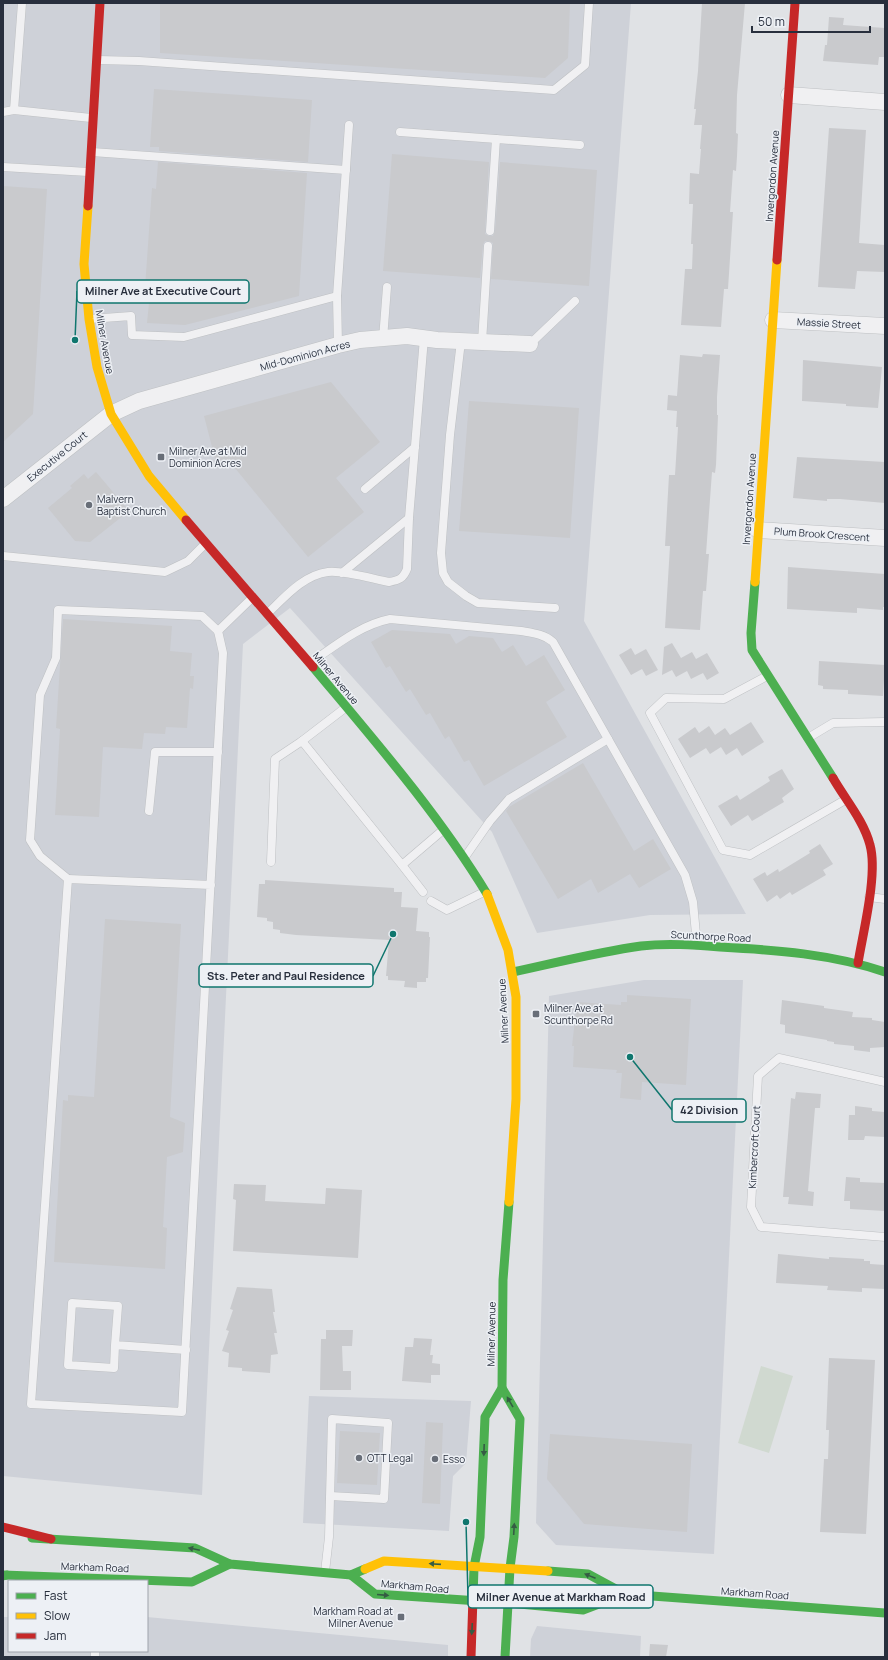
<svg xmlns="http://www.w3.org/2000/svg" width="888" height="1660" font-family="Manrope,sans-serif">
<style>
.built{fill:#ced1d8}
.green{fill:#d0d9d0}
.building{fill:#c9cacd}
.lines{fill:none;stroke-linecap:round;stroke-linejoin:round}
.lane-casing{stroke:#bec0c3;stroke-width:9}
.street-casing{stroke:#bec0c3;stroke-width:17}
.lane{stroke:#f0f0f2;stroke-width:8}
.street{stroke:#f0f0f2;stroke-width:16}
.fast{stroke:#4caf50;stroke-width:9}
.slow{stroke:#ffc107;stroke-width:9}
.jam{stroke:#c62828;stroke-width:9}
.oneway{fill:#355c44}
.poi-dot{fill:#686e78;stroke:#edf0f5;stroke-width:1.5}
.labels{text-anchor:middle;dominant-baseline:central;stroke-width:3;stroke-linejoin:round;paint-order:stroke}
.street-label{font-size:10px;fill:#282f3d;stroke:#edf0f5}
.poi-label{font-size:10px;fill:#282f3d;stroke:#edf0f5;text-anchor:start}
.leader{fill:none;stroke:#0f766e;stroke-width:1.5}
.callout-dot{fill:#0f766e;stroke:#edf0f5;stroke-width:1.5}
.callout{fill:#edf0f5;stroke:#0f766e;stroke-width:1.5}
.callout-label{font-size:11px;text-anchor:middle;font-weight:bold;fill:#282f3d}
</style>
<rect width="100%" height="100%" fill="#e0e2e5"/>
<g class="built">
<polygon points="3,3 631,3 584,621 746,914 650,915 537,933 492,832 290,608 243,644 202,1495 3,1476"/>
<polygon points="644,980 743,980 714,1554 556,1545 536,1523 549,996"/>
<polygon points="309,1396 471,1401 466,1463 453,1476 449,1531 303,1523"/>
<polygon points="3,1617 9,1617 9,1651 147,1651 147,1617 448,1645 448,1657 3,1657"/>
<polygon points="537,1626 641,1636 640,1657 530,1657 531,1639"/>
</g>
<polygon class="green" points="761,1366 793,1376 769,1453 738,1443"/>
<g class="building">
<polygon points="160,3 570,3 568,58 545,78 160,53"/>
<polygon points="702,3 745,3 737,95 736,133 738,134 737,156 736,171 733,170 730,212 733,212 728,289 724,289 721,327 681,325 685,269 692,269 693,244 691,244 693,204 689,204 690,173 699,174 701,149 700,149 702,125 694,125 696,109 694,109 698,71"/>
<polygon points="829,17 844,18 843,25 885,28 885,57 879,57 878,65 823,61 825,45 827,45"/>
<polygon points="154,89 312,100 308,162 159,151 159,147 150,147"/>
<polygon points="829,128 866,130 859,243 885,245 885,272 857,271 855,289 818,287"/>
<polygon points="392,154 489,162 485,231 485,234 489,236 493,236 495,231 500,162 597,170 589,286 491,279 493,246 493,243 489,241 485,241 483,245 480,278 383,271"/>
<polygon points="158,162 307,173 299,296 185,325 147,323 149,303 144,302 152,188 156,189"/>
<polygon points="3,186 47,189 33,414 3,442"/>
<polygon points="703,354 720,355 717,397 717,415 718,415 716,465 715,473 712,472 706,554 709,554 706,591 703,591 700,630 665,628 670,546 665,546 669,475 675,475 678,427 676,427 677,411 667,410 668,395 677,396 680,355 702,357"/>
<polygon points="803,360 882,367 878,408 846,406 846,404 802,401"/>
<polygon points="331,382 380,442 336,478 364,512 308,557 230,462 217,466 204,416"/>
<polygon points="469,401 579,408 570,538 459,531"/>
<polygon points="797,457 885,462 885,503 840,499 827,499 827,501 793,498"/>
<polygon points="96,472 129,511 90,542 75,541 48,508 72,488 70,486 84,474 88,479"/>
<polygon points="788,567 885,574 885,607 883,607 883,610 857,608 857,613 787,609"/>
<polygon points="63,619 172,626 170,651 192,653 190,676 194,676 193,689 190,688 187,728 166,727 165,734 144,733 142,749 103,747 99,817 55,815 60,729 56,728"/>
<polygon points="392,630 450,634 456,644 469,636 493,638 502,652 513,645 526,666 544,655 565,690 546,702 567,737 484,786 469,760 464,762 449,736 445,739 430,713 426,715 410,689 406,692 390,666 386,668 371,642"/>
<polygon points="672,643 681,658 692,652 696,659 707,653 719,673 707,680 703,673 691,679 687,671 676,677 672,670 662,675 664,647"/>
<polygon points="631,648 635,655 646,649 658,670 646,676 642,669 631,675 619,655"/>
<polygon points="819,661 885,665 883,696 848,694 848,690 823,689 823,686 818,685"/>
<polygon points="751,722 764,742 742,756 737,748 726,755 721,747 710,754 706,748 690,758 678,739 695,727 699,733 709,726 715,735 725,728 730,735"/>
<polygon points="583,763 634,851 653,839 671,869 639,888 630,874 598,893 591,879 558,899 506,811 509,807"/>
<polygon points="782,769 794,789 782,798 784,802 752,821 748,815 731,826 718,806 737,795 740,800 770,781 768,777"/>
<polygon points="820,844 833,864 823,870 826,875 792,895 790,892 780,899 777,895 767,902 753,879 765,872 767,876 778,869 779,872 810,853 809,851"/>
<polygon points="265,880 394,888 394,892 402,892 401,907 418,908 416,931 429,932 429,937 430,937 428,978 426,978 426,982 417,982 417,988 404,987 405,981 388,980 388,976 386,976 389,940 296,935 280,933 280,930 273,929 273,922 267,921 267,918 257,917 259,884 265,884"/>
<polygon points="105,919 181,924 170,1117 185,1123 183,1152 167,1157 163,1227 167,1228 165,1269 54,1262 63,1100 68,1101 68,1095 94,1097"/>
<polygon points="627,995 691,999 686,1085 642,1082 641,1100 620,1098 622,1073 616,1073 617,1070 573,1067 574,1046 572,1046 577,1002 621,1005 621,1002 627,1002"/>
<polygon points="782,1000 824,1006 824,1008 853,1012 852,1017 872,1018 872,1020 885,1022 885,1047 870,1048 870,1052 854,1050 854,1046 834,1044 834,1042 827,1041 827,1040 785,1033 785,1025 780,1024"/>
<polygon points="796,1092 821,1094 820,1108 815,1108 808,1191 814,1192 813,1206 788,1204 789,1197 783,1197 791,1098 795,1099"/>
<polygon points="855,1106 872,1108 872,1111 885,1112 885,1137 865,1136 864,1140 848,1140 849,1115 855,1115"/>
<polygon points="846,1177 860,1178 860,1182 885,1183 885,1211 850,1209 850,1201 844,1201"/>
<polygon points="234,1184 266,1185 265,1201 325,1204 326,1188 362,1190 358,1258 233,1251 236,1200 233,1199"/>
<polygon points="778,1254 829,1259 829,1257 864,1259 864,1261 870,1261 870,1264 885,1265 885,1289 862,1288 862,1292 827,1290 828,1286 776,1283"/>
<polygon points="237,1287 272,1289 275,1312 273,1312 277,1333 274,1333 278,1354 271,1355 270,1373 242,1371 242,1368 228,1367 229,1353 222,1351 229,1331 226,1330 233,1310 230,1309"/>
<polygon points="326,1330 353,1330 352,1346 342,1346 343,1371 351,1371 351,1390 320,1390 321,1339 326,1339"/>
<polygon points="414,1338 432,1339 430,1355 433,1355 432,1363 440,1364 440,1375 431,1375 431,1383 402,1381 405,1347 413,1347"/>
<polygon points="829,1358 875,1360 866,1534 820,1532 824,1459 828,1459 829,1430 826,1430"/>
<polygon points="426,1422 443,1423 440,1504 422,1503"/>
<polygon points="340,1431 380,1433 377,1485 337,1483"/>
<polygon points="550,1434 692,1444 687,1532 584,1524 547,1479"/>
<polygon points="650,1644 668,1645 666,1657 649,1657"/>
</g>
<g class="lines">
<defs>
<g id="lane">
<polyline points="98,60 139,61 554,90 585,65 589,3"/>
<polyline points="14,110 22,3"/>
<polyline points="3,112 14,110 91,118"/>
<polyline points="400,132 580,145"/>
<polyline points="92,152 346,170"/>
<polyline points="3,167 88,172"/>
<polyline points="490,231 496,139"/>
<polyline points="90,319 131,316 132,335 184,337 337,296"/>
<polyline points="383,339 387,287"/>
<polyline points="461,341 450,435 441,553 443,573 448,582 466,596 478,603 555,608"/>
<polyline points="482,342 488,246"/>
<polyline points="530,344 575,301"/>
<polyline points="338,345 337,296 349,125"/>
<polyline points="365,489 415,447"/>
<polyline points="3,556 165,572 188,561 204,545"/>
<polyline points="342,573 409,518"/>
<path d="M267 614C284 598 303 575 328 572 343 570 373 579 389 582 399 580 403 579 407 569L409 518 424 338"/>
<path d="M310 663C335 646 360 625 390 619L521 631C532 633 544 634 553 642L608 739"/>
<polyline points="767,676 724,699 666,698 650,713 723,850 750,855 845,800"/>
<polyline points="808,738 833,723 885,722"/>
<polyline points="302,741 345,708"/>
<polyline points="149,811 155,752 218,752"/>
<polyline points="465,857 490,821 509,799 608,739 685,875 693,902 697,945"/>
<polyline points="271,862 275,759 302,741 402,865 443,830"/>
<polyline points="402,865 423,892"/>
<polyline points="68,879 40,856 30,840 40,695 56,658 58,610 202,616 218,631"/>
<polyline points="211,885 68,879 31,1404 182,1412 223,653 218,631 252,598"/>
<polyline points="869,897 885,899"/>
<polyline points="431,901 447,910 484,892"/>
<polyline points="885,1082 779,1058 758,1076 751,1207 761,1227 885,1237"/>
<polyline points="115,1345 114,1368 68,1365 72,1303 118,1306 115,1345 186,1350"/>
<polyline points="325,1572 329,1537 332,1419 388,1423 384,1499 330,1496"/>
<polyline points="95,1657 95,1651"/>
</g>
<g id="street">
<polyline points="789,95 885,102"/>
<polyline points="773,320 885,326"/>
<polyline points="3,499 111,414 139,401 338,345 360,340 407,336 437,340 530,344"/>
<polyline points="758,530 885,538"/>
</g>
</defs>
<use href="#lane" class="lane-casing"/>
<use href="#street" class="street-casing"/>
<use href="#lane" class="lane"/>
<use href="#street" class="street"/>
<g class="fast">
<polyline points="755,582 751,633 752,650 833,778"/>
<path d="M313 667C374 740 437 812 487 894"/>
<path d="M513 972C555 963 598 952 641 946 667 943 694 945 720 947 776 950 832 954 885 972"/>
<polyline points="502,1388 520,1419 514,1537 510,1568 505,1657"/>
<polyline points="32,1538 195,1548 230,1564 351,1575 365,1569"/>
<polyline points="548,1571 588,1574 625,1594 885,1613"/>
<polyline points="3,1575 192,1582 230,1564"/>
<polyline points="351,1575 375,1594 509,1603 583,1610 625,1594"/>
<polyline points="3,1576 7,1575"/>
<polyline points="473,1597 474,1567 480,1537 485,1417 502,1388 503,1280 509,1202"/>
</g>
<g class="slow">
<polyline points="88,206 84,264 89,319 97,367 111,414 149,476 186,520"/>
<polyline points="755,582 777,260"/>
<polyline points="487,894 508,950 516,997 516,1099 509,1202"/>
<polyline points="365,1569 384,1561 548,1571"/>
</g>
<g class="jam">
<polyline points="88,206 100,3"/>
<polyline points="777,260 795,3"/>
<polyline points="186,520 313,667"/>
<path d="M833 778C845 799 864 821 870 845 878 874 863 932 858 963"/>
<polyline points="3,1527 51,1539"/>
<polyline points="471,1657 473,1597"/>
</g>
</g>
<defs><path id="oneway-solid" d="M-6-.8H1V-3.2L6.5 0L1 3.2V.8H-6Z"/></defs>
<g class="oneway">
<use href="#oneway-solid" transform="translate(510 1402) rotate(-120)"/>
<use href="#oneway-solid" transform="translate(484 1450) rotate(92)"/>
<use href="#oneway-solid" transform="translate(514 1529) rotate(-87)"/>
<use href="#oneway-solid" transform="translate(194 1549) rotate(-168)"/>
<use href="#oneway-solid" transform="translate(435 1564) rotate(-176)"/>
<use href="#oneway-solid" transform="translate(590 1576) rotate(-158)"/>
<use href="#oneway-solid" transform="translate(383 1595) rotate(5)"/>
<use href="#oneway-solid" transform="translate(472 1629) rotate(93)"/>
</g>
<g class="poi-dot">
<rect x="157" y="453" width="8" height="8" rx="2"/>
<circle cx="89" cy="505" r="4"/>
<rect x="532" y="1010" width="8" height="8" rx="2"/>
<circle cx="359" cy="1458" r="4"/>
<circle cx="435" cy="1459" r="4"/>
<rect x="397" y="1613" width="8" height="8" rx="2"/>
</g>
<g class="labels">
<g class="street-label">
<text transform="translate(772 176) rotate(-86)">Invergordon Avenue</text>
<text transform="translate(829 323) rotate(3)">Massie Street</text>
<text transform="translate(105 342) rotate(80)">Milner Avenue</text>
<text transform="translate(305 355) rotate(-15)">Mid-Dominion Acres</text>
<text transform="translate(57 456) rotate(-39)">Executive Court</text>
<text transform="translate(749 499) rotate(-86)">Invergordon Avenue</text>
<text transform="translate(822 534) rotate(4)">Plum Brook Crescent</text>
<text transform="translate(336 678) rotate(50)">Milner Avenue</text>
<text transform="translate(711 936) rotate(3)">Scunthorpe Road</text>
<text transform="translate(503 1011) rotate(-93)">Milner Avenue</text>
<text transform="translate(754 1147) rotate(-87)">Kimbercroft Court</text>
<text transform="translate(491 1334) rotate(-89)">Milner Avenue</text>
<text transform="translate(95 1567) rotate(2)">Markham Road</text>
<text transform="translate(415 1586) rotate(5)">Markham Road</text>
<text transform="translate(755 1593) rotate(4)">Markham Road</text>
</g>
<g class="poi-label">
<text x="169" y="451">Milner Ave at Mid<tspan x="169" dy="12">Dominion Acres</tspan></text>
<text x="97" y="499">Malvern<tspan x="97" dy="12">Baptist Church</tspan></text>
<text x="544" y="1008">Milner Ave at<tspan x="544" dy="12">Scunthorpe Rd</tspan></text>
<text x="367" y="1458">OTT Legal</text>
<text x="443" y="1459">Esso</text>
<text x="393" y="1611" text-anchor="end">Markham Road at<tspan x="393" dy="12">Milner Avenue</tspan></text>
</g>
</g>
<path class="leader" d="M75 340L77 291M393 934L373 976M630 1057L672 1110M466 1522L468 1597"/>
<g class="callout-dot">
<circle cx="75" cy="340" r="4"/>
<circle cx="393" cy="934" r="4"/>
<circle cx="630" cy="1057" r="4"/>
<circle cx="466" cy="1522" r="4"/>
</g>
<g class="callout">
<rect x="77" y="280" width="172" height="23" rx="4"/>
<rect x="199" y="964" width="174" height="23" rx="4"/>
<rect x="672" y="1099" width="74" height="23" rx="4"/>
<rect x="468" y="1585" width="185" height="23" rx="4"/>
</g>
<g class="callout-label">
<text x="163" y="295">Milner Ave at Executive Court</text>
<text x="286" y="980">Sts. Peter and Paul Residence</text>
<text x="709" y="1114">42 Division</text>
<text x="561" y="1601">Milner Avenue at Markham Road</text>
</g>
<rect width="888" height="1660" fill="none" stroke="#282f3d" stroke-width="8"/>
<rect x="8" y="1580" width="140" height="72" fill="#edf0f5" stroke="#9ea3ab"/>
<rect x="16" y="1593" width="20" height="6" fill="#4caf50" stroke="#9ea3ab"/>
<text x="44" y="1600" font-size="12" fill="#282f3d">Fast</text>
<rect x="16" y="1613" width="20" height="6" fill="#ffc107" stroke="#9ea3ab"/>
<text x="44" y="1620" font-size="12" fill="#282f3d">Slow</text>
<rect x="16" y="1633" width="20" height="6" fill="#c62828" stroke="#9ea3ab"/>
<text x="44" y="1640" font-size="12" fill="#282f3d">Jam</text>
<path d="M752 26v6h118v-6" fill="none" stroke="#282f3d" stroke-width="2"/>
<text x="758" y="26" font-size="12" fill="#282f3d" stroke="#edf0f5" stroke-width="3" paint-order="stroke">50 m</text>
</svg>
